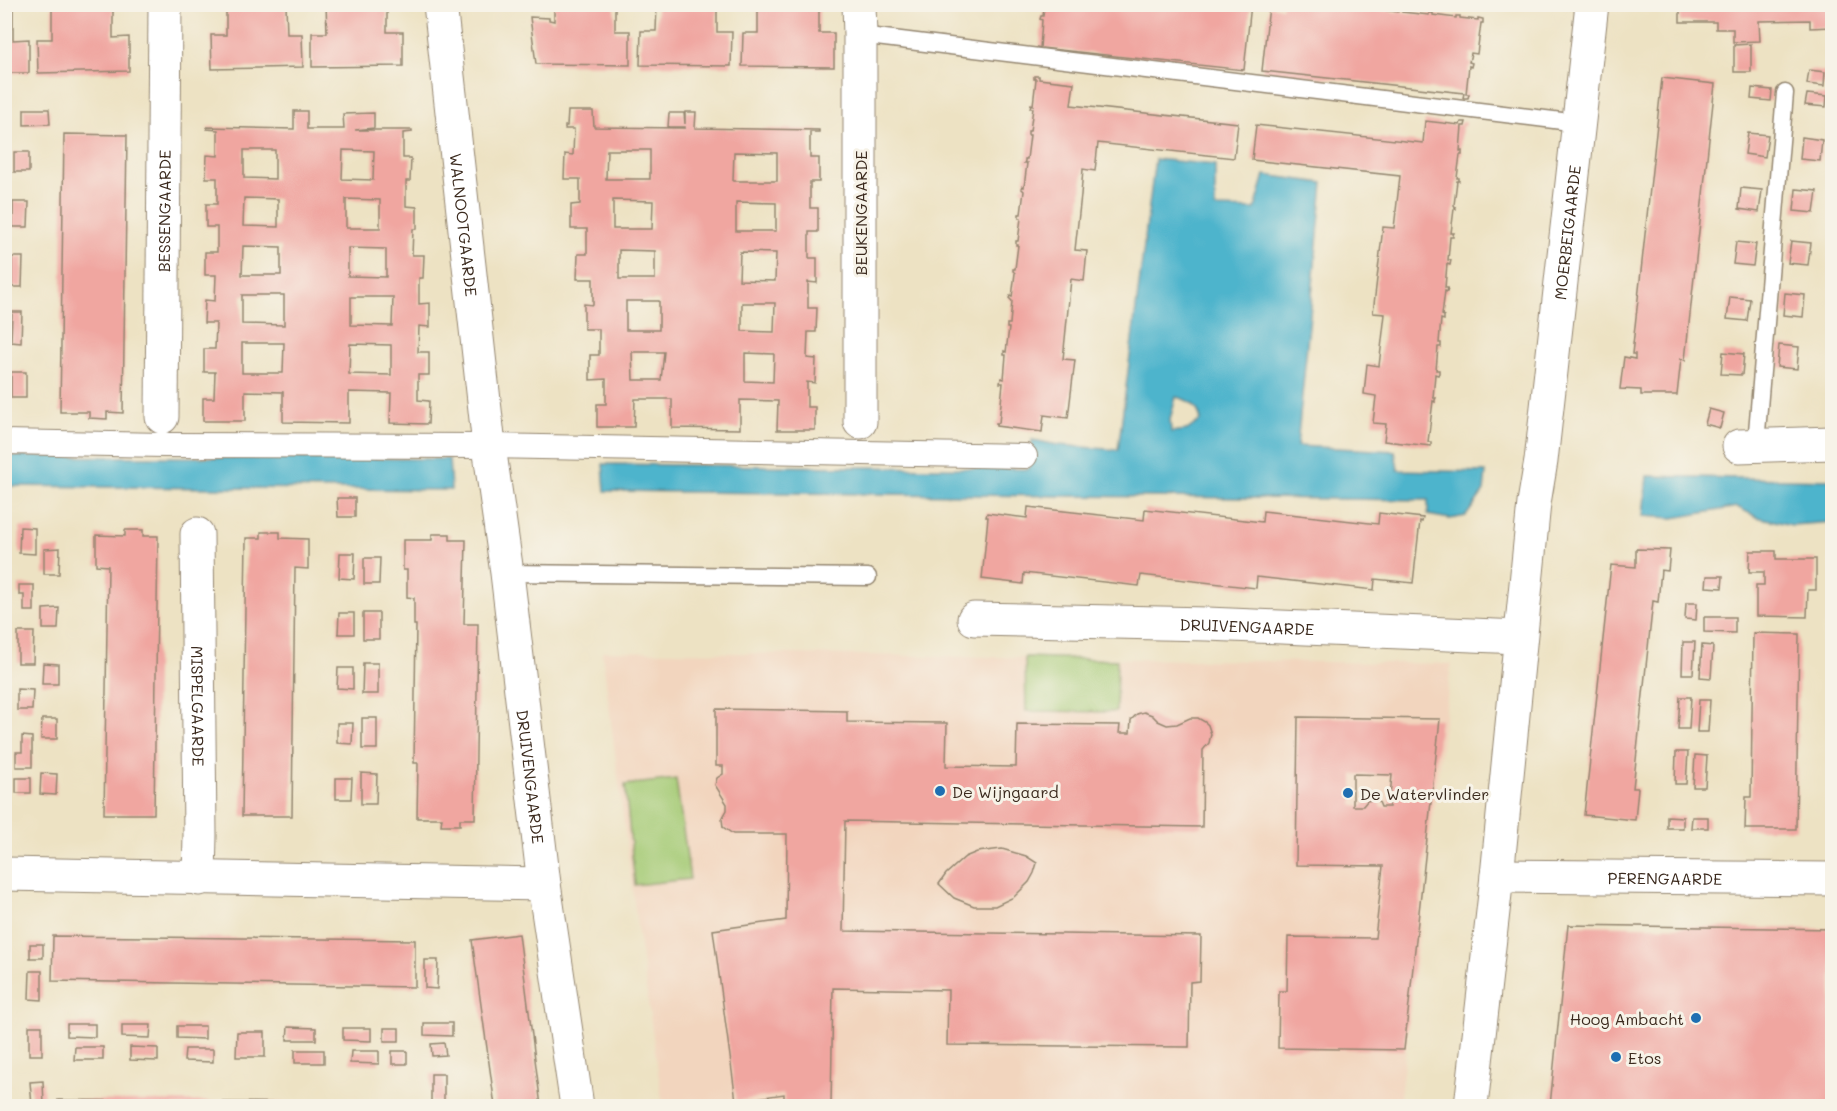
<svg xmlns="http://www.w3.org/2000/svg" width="1837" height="1111" font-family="Mali,sans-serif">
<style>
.built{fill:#f2d5be}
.green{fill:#a4ca74;stroke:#707a49;stroke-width:1.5}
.water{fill:#4db4cc;stroke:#446f75;stroke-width:1.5;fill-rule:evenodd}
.building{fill:#f0a6a0;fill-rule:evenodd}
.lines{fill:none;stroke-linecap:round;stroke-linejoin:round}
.service-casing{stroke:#948670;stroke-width:19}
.pedestrian-casing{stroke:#948670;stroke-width:26}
.minor-casing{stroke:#948670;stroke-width:35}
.service{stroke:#fff;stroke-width:16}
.pedestrian{stroke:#fff;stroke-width:24}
.minor{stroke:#fff;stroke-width:33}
.poi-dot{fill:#1f6fb2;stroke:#f7f3e8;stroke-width:2}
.labels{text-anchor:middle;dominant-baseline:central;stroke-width:6;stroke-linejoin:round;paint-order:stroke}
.street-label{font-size:16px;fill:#3b2a1e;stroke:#f7f3e8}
.poi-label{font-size:16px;fill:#3b2a1e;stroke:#f7f3e8;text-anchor:start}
</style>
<rect width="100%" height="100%" fill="#f7f3e8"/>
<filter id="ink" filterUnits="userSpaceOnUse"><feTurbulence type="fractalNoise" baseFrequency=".0167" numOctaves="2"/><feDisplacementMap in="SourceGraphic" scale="12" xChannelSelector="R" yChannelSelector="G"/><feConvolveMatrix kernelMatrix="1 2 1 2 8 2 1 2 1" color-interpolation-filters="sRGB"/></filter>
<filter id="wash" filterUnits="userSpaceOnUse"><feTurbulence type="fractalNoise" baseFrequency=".008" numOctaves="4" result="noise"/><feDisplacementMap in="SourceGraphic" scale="24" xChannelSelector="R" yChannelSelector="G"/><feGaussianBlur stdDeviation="1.35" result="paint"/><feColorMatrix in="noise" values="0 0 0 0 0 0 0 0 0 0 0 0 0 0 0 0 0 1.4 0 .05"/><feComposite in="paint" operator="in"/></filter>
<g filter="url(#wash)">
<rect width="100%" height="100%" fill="#ede2c3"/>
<polygon class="built" points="602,651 1451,664 1399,1106 663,1106 637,925"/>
<g class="green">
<polygon points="1025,657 1117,660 1116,712 1026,711"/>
<polygon points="676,779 690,879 635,885 625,785"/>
</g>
<g class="water">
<path d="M1155 159 1215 165V208L1255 209 1265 175 1323 183 1297 446 1395 451 1398 470 1486 472 1484 491 1466 516 1450 519 1428 515V500L605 491 603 464 1029 469 1032 454V440L1058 445 1118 450ZM1176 397C1190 400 1198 406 1201 420L1187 430 1171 432 1170 419Z"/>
<polygon points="5,456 449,459 451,490 5,486"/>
<polygon points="1647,476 1832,480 1832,522 1792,525 1757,517 1737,507 1673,518 1643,516"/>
</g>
<g id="blocks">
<g class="building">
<polygon points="4,4 13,5 13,40 29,39 29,73 4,73"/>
<polygon points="52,4 113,4 113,38 129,37 129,71 38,73 37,39 52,39"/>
<polygon points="226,4 286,4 287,34 302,34 303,67 212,69 211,35 226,35"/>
<polygon points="326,4 387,4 387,32 403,32 403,66 312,67 312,33 327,33"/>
<polygon points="554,4 615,4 615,31 630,31 630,65 536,64 530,17 549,18 549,20 554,21"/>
<polygon points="657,4 717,4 717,32 732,32 731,66 640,65 641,31 656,31"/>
<polygon points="758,4 819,4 819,33 834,33 834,67 742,66 743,33 758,33"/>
<polygon points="1037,4 1251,4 1244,70 1042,48 1041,52 1037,51 1037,47 1040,48 1042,20 1040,19 1041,16 1043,16 1044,7 1036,6"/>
<polygon points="1282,4 1344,4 1371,9 1371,7 1375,7 1375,9 1398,12 1398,9 1402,10 1402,12 1429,15 1429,13 1433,13 1433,15 1456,18 1456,16 1460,16 1460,18 1478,20 1478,18 1483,19 1483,23 1481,23 1477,54 1471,53 1469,62 1472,63 1471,67 1469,66 1466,94 1469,94 1468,98 1463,98 1464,93 1262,71 1269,6 1282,7"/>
<polygon points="1662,4 1832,4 1832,27 1810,28 1810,20 1759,21 1760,41 1733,42 1733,29 1716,29 1716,22 1680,22 1680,7 1662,7"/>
<polygon points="1751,44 1751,72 1734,72 1734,45"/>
<polygon points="1809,70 1825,72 1824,86 1807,84"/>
<polygon points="1034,76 1039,76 1039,79 1074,83 1071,105 1238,123 1234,158 1098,143 1095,171 1083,169 1081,195 1075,250 1087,251 1084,281 1071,279 1063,359 1075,360 1068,418 1044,415 1042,432 996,426 996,423 999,423 1003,383 1000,383 1001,378 1004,379 1006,355 1004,355 1004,351 1006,352 1009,328 1007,328 1007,324 1010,324 1012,301 1009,298 1010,296 1012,297 1015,273 1013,271 1013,269 1015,269 1018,245 1016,245 1016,241 1018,241 1021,218 1019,218 1019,214 1021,214 1024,191 1021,188 1022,186 1024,187 1027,163 1024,163 1025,161 1025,159 1027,159 1030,135 1028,135 1028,131 1030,131 1033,108 1030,108 1031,104 1033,105 1036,79 1034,79"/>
<polygon points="1662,78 1715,84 1685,360 1681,359 1677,395 1641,395 1641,390 1620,389 1624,357 1635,359 1635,354 1632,354"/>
<polygon points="1752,88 1772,90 1771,101 1751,99"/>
<polygon points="1807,94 1827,96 1826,107 1805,105"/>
<polygon points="24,109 49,109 50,124 24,125"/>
<path d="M294 111H307V129H344L343 114 374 113V128L355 130H412V132L403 133V158H411L410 181H406V206L417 207V229H413L412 255H424L423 278H419V304L430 303V327L419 326 418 352H429V375H418V400L429 401 428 424 390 423 391 393 349 392V423L283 422V392L245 391V421H203V398H214L215 372H204V349H215L216 323H204L205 300 215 301 216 275H205V252H217V227H206V204H217V178H206L207 155 218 156V130L207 129V127L294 129ZM244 150H275V179L244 178ZM343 150 374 151 373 180 342 179ZM244 198 278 199V227L243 226ZM346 199 380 200V228H346ZM243 246 281 247V275H242ZM348 248 386 249V277L348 276ZM242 295H284V325L242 324ZM351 297H393L392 326 351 325ZM242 343H284L283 373H242ZM350 344 391 345V375L349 374Z"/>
<path d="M568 111H593L594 127 685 128V127H668L669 113H684L685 124V112H696L695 128 819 130V132H810V158H819V182H810V208H818V232H809V258H817V283L808 282V308H817L816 332H808L807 358 816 359 815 383 807 382V407H815V430H777L778 401 740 400V429L672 428V399H635L634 427H597V404H606V379L590 380V355H599V329H584V304L593 305V279H577L578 254H587V229H571V205L580 204V179H564L565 154 573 155 574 129H565V126H567ZM607 150H650V179H606ZM734 152 777 153V181H733ZM613 200 653 201 652 229H613ZM736 202 776 203V231H736ZM619 250 655 251V279H619ZM740 252 776 253 775 281 739 280ZM626 301H659V330H626ZM742 303H775L774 332 742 331ZM632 352H664L661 380H633ZM745 353 774 354 773 382 745 381Z"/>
<polygon points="1425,121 1460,125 1461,122 1466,122 1465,126 1462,126 1460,151 1462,151 1462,155 1460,155 1457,178 1459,178 1459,181 1457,181 1454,205 1456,208 1456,209 1454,209 1451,233 1454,233 1453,235 1453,237 1450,237 1448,260 1451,260 1450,265 1447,264 1445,288 1448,288 1447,292 1445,291 1442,315 1444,316 1444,320 1441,319 1439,343 1441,343 1441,347 1438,347 1436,370 1439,370 1439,373 1438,375 1435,374 1433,398 1436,398 1435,400 1435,402 1433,401 1428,442 1431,442 1431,446 1384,441 1386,424 1373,423 1376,396 1364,394 1367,364 1379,366 1385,314 1373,313 1383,227 1394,228 1400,176 1252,160 1256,125 1423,143"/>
<polygon points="1748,133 1768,135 1765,157 1745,154"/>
<polygon points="64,134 127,135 123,413 107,412 107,419 89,418 89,412 60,412"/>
<polygon points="1802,137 1822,140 1820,161 1800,159"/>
<rect x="14" y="152" width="15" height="20"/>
<polygon points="1741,188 1762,190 1759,212 1739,209"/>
<polygon points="1796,189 1817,191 1814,213 1794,211"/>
<polygon points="13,202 29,202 28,227 13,227"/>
<polygon points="1791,241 1811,243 1808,265 1788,263"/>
<polygon points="1736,242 1756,244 1753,266 1733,264"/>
<polygon points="12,257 23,257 22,287 12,287"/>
<polygon points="1785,293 1805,295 1803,317 1783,315"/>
<polygon points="1730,297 1750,299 1747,321 1727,319"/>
<polygon points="12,312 22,312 21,343 11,342"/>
<polygon points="1779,345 1799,347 1797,369 1777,367"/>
<polygon points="1723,352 1744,354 1742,375 1721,374"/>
<rect x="11" y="372" width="15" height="26"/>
<polygon points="1709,409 1724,413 1720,428 1705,424"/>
<polygon points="337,498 355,498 355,517 338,517"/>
<polygon points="1028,507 1144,520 1145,509 1262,522 1263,511 1378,524 1379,513 1423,518 1422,522 1420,521 1413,583 1375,579 1374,590 1257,577 1256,588 1141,575 1139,586 1024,573 1023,584 982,579 988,517 986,517 987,513 1027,518"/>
<polygon points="20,527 35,528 35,554 19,553"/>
<polygon points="125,530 143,530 143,536 158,536 154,814 104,814 108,566 96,565 96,535 125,536"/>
<polygon points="261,532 280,532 280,538 308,539 308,569 295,568 292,816 242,816 246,538 261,538"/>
<polygon points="432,534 450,534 450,540 466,540 464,624 478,624 475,819 460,819 460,825 441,825 442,818 417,818 418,763 414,763 416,625 414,625 414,598 407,597 407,570 403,570 403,540 432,540"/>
<polygon points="60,548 59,574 44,574 44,549"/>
<polygon points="1636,549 1670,550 1668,571 1661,570 1658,602 1653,601 1633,788 1638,788 1635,820 1584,815 1611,565 1636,567"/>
<polygon points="1750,551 1776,551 1776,559 1816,559 1816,590 1808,590 1807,617 1756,616 1756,585 1764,585 1764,572 1749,572"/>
<polygon points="340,553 355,553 354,579 339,578"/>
<polygon points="364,558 380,558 379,584 364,584"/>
<polygon points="1707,576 1723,576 1722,588 1706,587"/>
<polygon points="19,585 34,585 34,611 24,611 24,595 19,595"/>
<polygon points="1686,603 1697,603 1696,620 1685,619"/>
<polygon points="59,608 58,629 43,629 43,609"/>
<polygon points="339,613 354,613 354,634 338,634"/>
<rect x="363" y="613" width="16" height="26"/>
<polygon points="1704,617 1735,617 1735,633 1704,632"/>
<polygon points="18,632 34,632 33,663 18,663"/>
<polygon points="1753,633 1799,634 1796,829 1745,829 1746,797 1751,797"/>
<polygon points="1683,642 1695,642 1693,674 1682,674"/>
<polygon points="1702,645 1713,646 1711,678 1700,677"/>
<polygon points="43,663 58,664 58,684 42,684"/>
<polygon points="363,663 378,663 378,694 362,694"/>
<polygon points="338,668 353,668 353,689 337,688"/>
<polygon points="17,689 33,690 32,710 17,710"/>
<polygon points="1680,697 1691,697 1689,729 1678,729"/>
<polygon points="1699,700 1710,700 1708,732 1697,732"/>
<polygon points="716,709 847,711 847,722 947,723 946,766 1016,767 1017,724 1120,725 1119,733 1130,733 1131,720 1137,714 1144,712 1152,715 1158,721 1167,725 1177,724 1190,718 1198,718 1205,722 1208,725 1211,734 1209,743 1203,750 1202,827 845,821 843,931 1201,936 1200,981 1190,982 1189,1047 947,1045 948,990 833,988 831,1106 784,1106 784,1094 736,1101 713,930 786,920 787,834 733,834 723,827 722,819 727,810 727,804 715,785 717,778 723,774 723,766 716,766"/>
<path d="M1298 717 1440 719 1404 1050 1278 1048 1279 991H1287L1288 937 1375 938 1383 866 1296 865ZM1353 774 1392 775 1389 807H1381L1379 802 1375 799 1367 801 1363 806H1353Z"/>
<rect x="362" y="718" width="15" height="31"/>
<polygon points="42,719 57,719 57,739 41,739"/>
<polygon points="337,723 353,723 352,744 337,743"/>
<polygon points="22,736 32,737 32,767 16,767 16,752 22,752"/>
<polygon points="1676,752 1688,752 1686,784 1675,784"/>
<polygon points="1695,755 1707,756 1705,787 1693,787"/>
<polygon points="41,773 57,774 56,795 40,794"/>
<polygon points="361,773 377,774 376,804 361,804"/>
<rect x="16" y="778" width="15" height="15"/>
<polygon points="336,778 352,778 351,799 336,799"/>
<polygon points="1667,816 1683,817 1683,828 1667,828"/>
<polygon points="1692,817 1708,817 1708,828 1691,828"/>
<polygon points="1002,849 1026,856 1037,863 1034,873 1029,882 1014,897 995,906 974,906 954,898 939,884 946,874 965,857 977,852"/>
<polygon points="1568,925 1832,929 1832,1106 1550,1106"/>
<polygon points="519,934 541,1106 495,1106 472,940"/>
<polygon points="53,936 415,940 415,987 52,981"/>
<rect x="30" y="944" width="13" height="14"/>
<polygon points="425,960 438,960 437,989 425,988"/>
<polygon points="30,971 42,971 42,1000 29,999"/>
<polygon points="424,1023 452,1023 452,1036 424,1035"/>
<polygon points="67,1024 95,1024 95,1037 67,1036"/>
<polygon points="122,1025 151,1025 150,1038 122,1037"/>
<rect x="29" y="1026" width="13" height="29"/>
<polygon points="177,1026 205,1026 205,1039 177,1038"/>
<polygon points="288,1027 316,1028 316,1040 287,1040"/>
<polygon points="343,1028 371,1028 371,1041 343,1040"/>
<rect x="384" y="1028" width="15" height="13"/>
<polygon points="237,1032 265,1032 265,1057 236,1057"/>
<polygon points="444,1043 446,1055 432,1056 431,1044"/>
<polygon points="75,1047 103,1047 103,1060 74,1060"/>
<polygon points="130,1047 158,1048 158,1061 130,1060"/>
<polygon points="185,1049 213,1049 213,1062 184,1061"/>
<rect x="295" y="1050" width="29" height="13"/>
<polygon points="351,1051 379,1051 379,1064 350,1063"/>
<rect x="392" y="1051" width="15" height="13"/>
<rect x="431" y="1074" width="13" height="28"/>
<polygon points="43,1081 44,1106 32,1106 30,1082"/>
<polygon points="58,1100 389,1104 389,1106 58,1106"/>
</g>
</g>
</g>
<g filter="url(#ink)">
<use href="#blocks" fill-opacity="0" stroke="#948670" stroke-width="1.5"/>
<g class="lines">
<defs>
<g id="service">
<polyline points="860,35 1578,123"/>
<polyline points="1756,444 1785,93"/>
<polyline points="507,573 868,577"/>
</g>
<polyline id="pedestrian" points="4,442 164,445 489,446 1025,456"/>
<g id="minor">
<path id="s1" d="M440 4 489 446 507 573 544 884 577 1106"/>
<polyline points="859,4 860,35 860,422"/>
<path id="s2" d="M162 417 165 4"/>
<polyline points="1739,446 1832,443"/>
<path id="s3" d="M197 534 200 835 199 879"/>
<path id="s4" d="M974 619 1207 624 1520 637"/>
<polyline points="4,874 544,884"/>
<path id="s5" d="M1497 876 1832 879"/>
<path id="s6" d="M1471 1106 1497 876 1534 503 1541 461 1592 4"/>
</g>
</defs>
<use href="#service" class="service-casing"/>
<use href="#pedestrian" class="pedestrian-casing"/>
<use href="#minor" class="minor-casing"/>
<use href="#service" class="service"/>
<use href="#pedestrian" class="pedestrian"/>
<use href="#minor" class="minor"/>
</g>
</g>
<g class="poi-dot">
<circle cx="940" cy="791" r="6"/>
<circle cx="1348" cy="793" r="6"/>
<circle cx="1696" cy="1018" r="6"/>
<circle cx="1616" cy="1057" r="6"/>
</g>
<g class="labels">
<g class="street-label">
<text stroke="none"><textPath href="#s2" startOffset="206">BESSENGAARDE</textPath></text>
<text transform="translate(860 213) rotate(-90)">BEUKENGAARDE</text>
<text stroke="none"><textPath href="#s1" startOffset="222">WALNOOTGAARDE</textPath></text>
<text stroke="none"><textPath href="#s6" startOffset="879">MOERBEIGAARDE</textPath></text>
<text stroke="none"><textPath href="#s4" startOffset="273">DRUIVENGAARDE</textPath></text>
<text stroke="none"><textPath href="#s3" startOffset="172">MISPELGAARDE</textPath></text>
<text stroke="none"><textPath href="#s1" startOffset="778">DRUIVENGAARDE</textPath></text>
<text stroke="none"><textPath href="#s5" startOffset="168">PERENGAARDE</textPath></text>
</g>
<g class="poi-label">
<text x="952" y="791">De Wijngaard</text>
<text x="1360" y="793">De Watervlinder</text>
<text x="1684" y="1018" text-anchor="end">Hoog Ambacht</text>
<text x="1628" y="1057">Etos</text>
</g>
</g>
<rect width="1837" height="1111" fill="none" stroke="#f7f3e8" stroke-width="24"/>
</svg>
